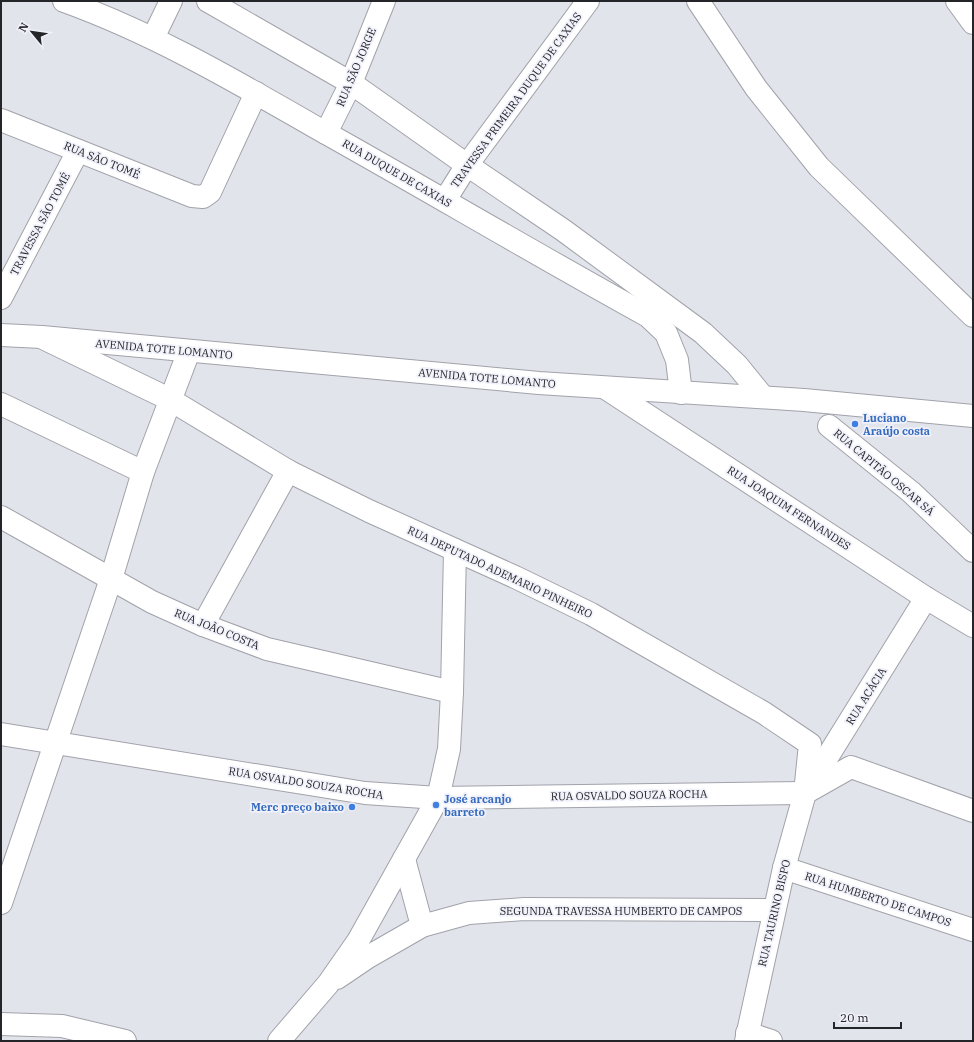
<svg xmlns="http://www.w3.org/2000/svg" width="974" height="1042" font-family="'IBM Plex Serif',serif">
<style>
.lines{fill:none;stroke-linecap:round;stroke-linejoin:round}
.minor-casing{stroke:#a1a2aa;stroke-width:24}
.tertiary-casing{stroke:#a1a2aa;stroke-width:24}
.secondary-casing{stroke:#a1a2aa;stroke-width:24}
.minor{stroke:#fff;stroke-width:22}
.tertiary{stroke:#fff;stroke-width:22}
.secondary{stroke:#fff;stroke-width:22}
.shop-dot{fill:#3f7fe0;stroke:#f0f1fa;stroke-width:1.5}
.labels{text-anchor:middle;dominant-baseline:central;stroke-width:3.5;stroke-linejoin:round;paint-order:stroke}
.street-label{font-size:11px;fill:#242528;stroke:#f0f1fa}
.shop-label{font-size:11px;font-weight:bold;fill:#366cbe;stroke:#f0f1fa;text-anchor:start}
</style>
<rect width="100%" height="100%" fill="#e2e4ec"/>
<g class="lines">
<defs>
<g id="minor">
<path d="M64 1C153 33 235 81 317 128 428 190 537 255 648 316L666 333 677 360 681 393"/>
<polyline points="208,1 351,83 467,165 563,230 703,333 737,365 763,397"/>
<polyline points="698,1 756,88 819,167 973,316"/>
<polyline points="957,1 973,23"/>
<polyline points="153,38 171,1"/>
<polyline points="1,120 192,196 203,197 210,192 256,93"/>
<polyline points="326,133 351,83 384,1"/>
<polyline points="445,200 467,165 588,1"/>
<polyline points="1,298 78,151"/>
<polyline points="43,338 169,399 288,471 369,511 515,577 591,614 764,713 810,744 805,793 851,767 973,811"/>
<polyline points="607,389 926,598 973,626"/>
<polyline points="1,404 143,472"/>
<polyline points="829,426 911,492 973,551"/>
<polyline points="1,517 152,602 203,625 267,649 452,692"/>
<polyline points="203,625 288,471"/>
<polyline points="404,859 422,926"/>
<polyline points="784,868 973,930"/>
<polyline points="1,903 111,579 143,472 189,351"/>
<polyline points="337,978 368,957 422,926 469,913 524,909 774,910"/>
<polyline points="1,1024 62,1026 125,1041"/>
<polyline points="747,1033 771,1041"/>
<polyline points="279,1041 328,984 358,941 438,798 449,749 452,692 455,550"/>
<polyline points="746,1041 784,868 805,793 926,598"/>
</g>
<polyline id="tertiary" points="1,734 365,793 438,798 805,793"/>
<polyline id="secondary" points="1,335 42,337 539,383 804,400 973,416"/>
</defs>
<use href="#minor" class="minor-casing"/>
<use href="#tertiary" class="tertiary-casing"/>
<use href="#secondary" class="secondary-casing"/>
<use href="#minor" class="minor"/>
<use href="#tertiary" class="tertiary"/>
<use href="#secondary" class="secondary"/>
</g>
<g class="shop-dot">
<circle cx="855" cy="424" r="4"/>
<circle cx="436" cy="805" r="4"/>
<circle cx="352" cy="807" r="4"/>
</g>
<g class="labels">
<g class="street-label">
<text transform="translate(356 67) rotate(-67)">RUA SÃO JORGE</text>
<text transform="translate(516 100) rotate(-54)">TRAVESSA PRIMEIRA DUQUE DE CAXIAS</text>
<text transform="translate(102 160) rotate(22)">RUA SÃO TOMÉ</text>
<text transform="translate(397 173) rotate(30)">RUA DUQUE DE CAXIAS</text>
<text transform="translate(40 224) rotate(-62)">TRAVESSA SÃO TOMÉ</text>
<text transform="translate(164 349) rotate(5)">AVENIDA TOTE LOMANTO</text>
<text transform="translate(487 378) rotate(5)">AVENIDA TOTE LOMANTO</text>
<text transform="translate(884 472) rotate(40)">RUA CAPITÃO OSCAR SÁ</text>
<text transform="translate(789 508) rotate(33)">RUA JOAQUIM FERNANDES</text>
<text transform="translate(500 572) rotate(25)">RUA DEPUTADO ADEMARIO PINHEIRO</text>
<text transform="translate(217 629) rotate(22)">RUA JOÃO COSTA</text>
<text transform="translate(866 696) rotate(-58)">RUA ACÁCIA</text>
<text transform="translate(306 783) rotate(9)">RUA OSVALDO SOUZA ROCHA</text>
<text transform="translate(629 795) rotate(-1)">RUA OSVALDO SOUZA ROCHA</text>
<text transform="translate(878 899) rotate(18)">RUA HUMBERTO DE CAMPOS</text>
<text x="621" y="911">SEGUNDA TRAVESSA HUMBERTO DE CAMPOS</text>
<text transform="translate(774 913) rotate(-77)">RUA TAURINO BISPO</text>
</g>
<g class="shop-label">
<text x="863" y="418">Luciano<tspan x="863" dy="13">Araújo costa</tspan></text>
<text x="444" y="799">José arcanjo<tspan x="444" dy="13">barreto</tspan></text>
<text x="344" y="807" text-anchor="end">Merc preço baixo</text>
</g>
</g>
<rect width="974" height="1042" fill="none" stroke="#242528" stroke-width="4"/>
<g transform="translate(32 32) rotate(299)" stroke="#f0f1fa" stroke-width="3" paint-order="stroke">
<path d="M0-3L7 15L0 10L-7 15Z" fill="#242528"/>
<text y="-6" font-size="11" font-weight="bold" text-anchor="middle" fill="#242528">N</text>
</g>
<path d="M834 1022v6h67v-6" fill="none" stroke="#242528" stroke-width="2"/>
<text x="840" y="1022" font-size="12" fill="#242528" stroke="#f0f1fa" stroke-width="3" paint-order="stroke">20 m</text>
</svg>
